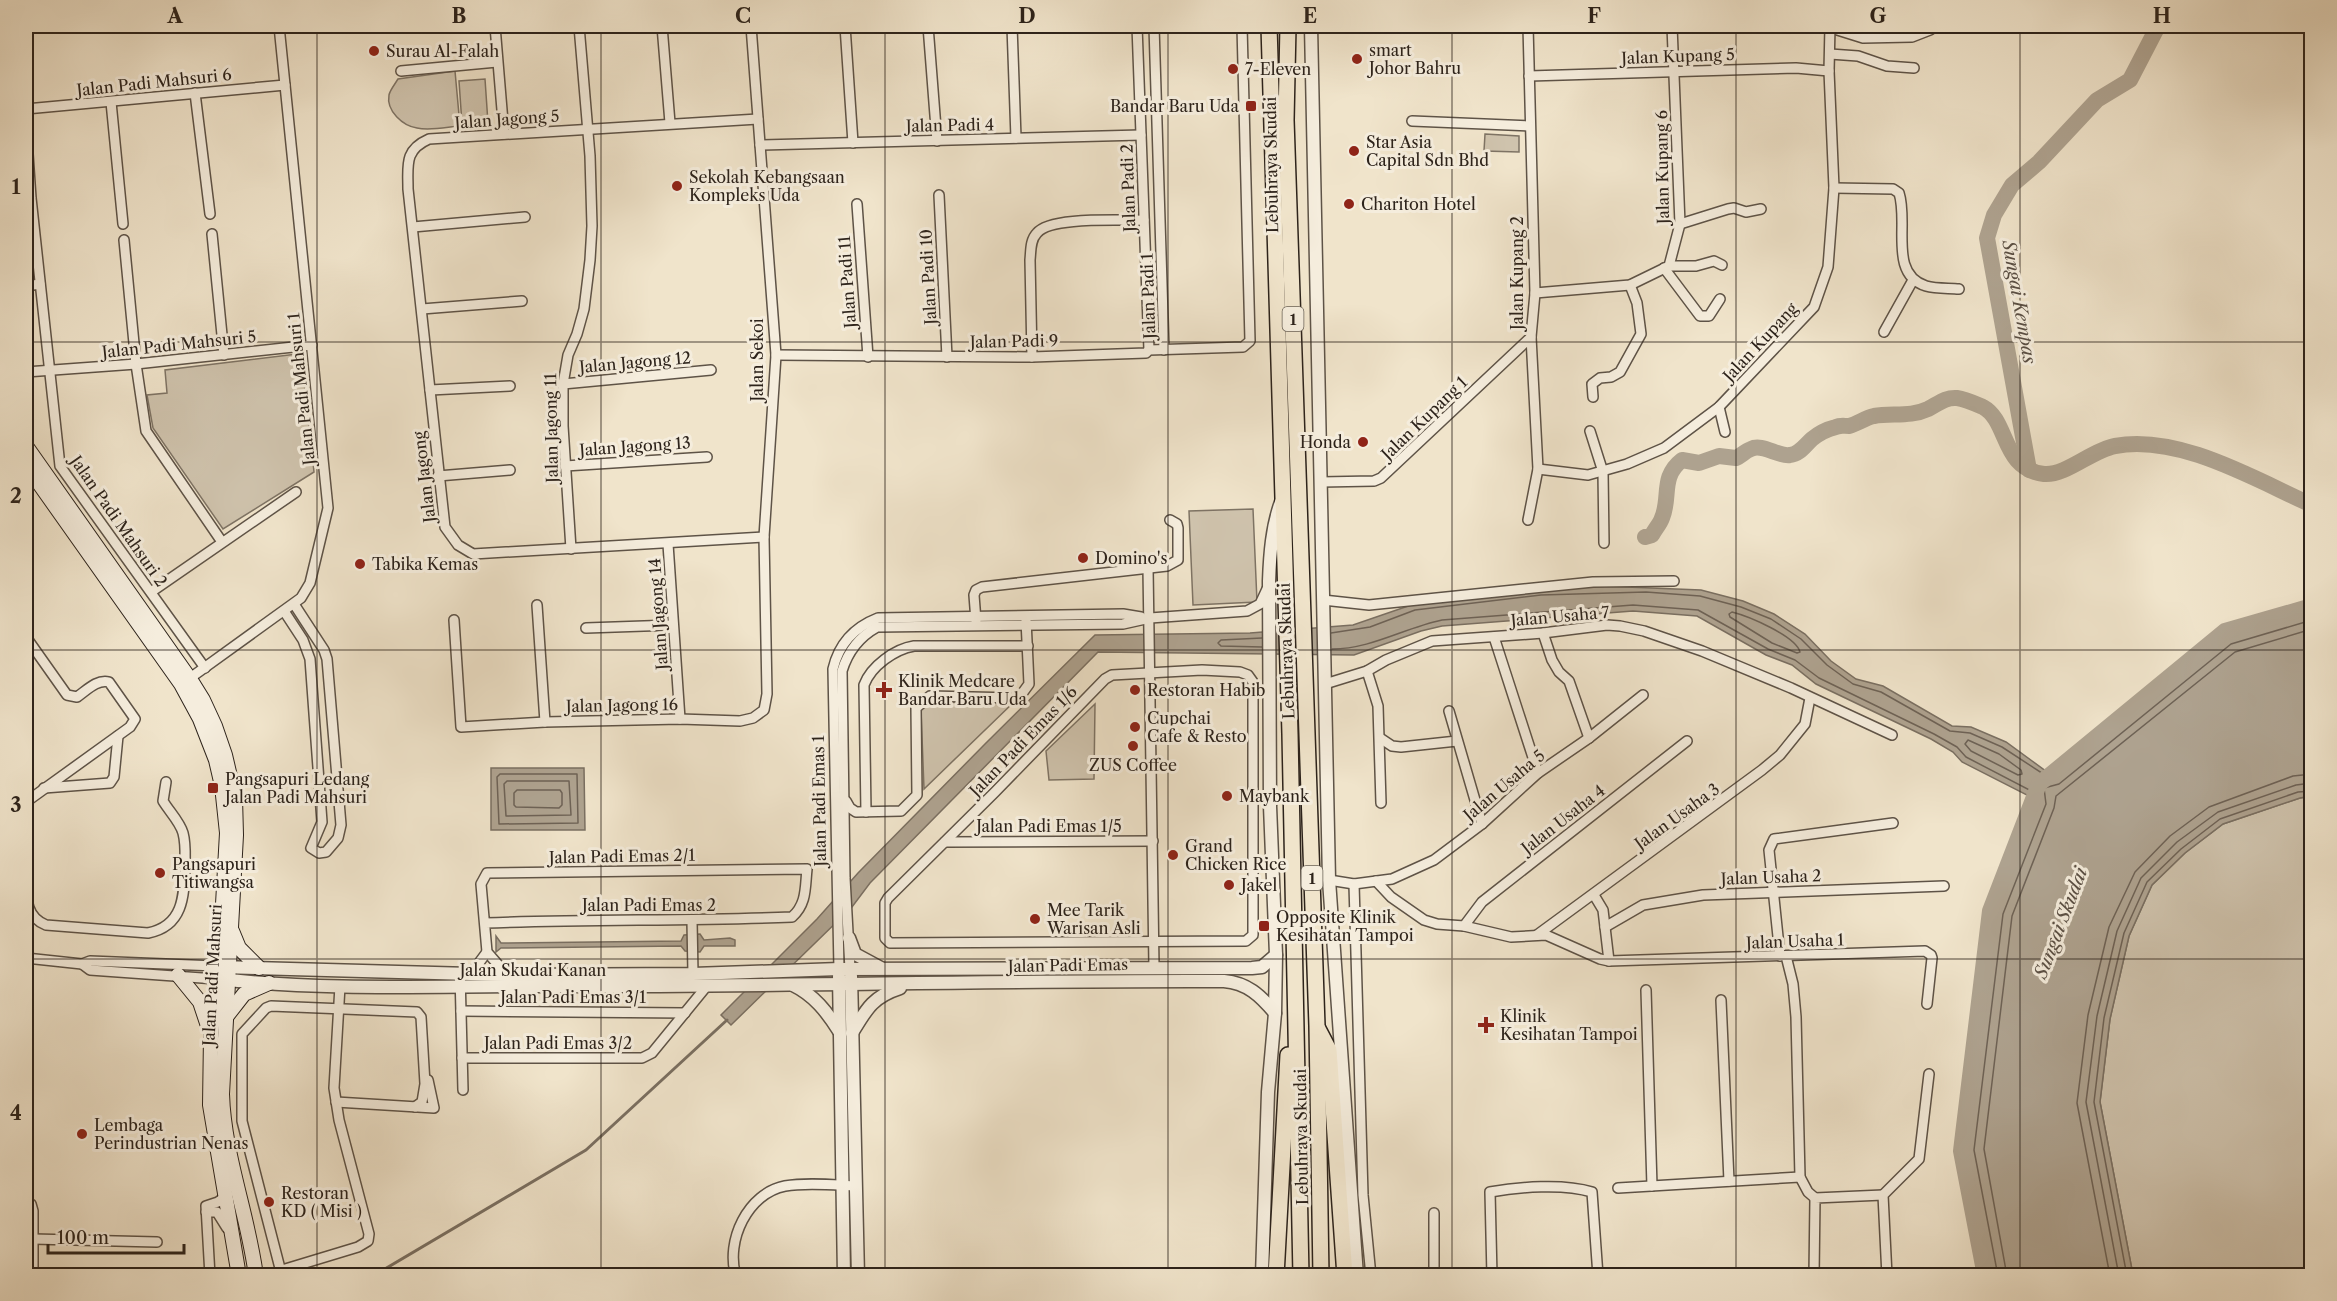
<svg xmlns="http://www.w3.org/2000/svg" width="2337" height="1301" font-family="'Libre Caslon Text',serif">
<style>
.green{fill:#cfc3ad;stroke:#7e7364;stroke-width:1.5}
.water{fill:#aea28f;stroke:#7a6f61;stroke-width:1.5}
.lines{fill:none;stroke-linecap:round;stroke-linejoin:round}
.shore{stroke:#6e6255;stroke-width:1.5}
.stream{stroke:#7a6f61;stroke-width:3}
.river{stroke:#aea28f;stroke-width:16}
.minor-casing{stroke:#5e5347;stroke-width:12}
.tertiary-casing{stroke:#5e5347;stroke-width:15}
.secondary-casing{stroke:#2d231b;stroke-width:16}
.trunk-casing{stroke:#2d231b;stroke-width:18}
.minor{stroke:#f5eddd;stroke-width:9}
.tertiary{stroke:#f5eddd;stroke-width:12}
.secondary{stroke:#f5eddd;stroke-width:14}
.trunk{stroke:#f0e4cb;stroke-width:15}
.grid{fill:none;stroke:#2d231b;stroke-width:1.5;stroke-opacity:0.55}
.poi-dot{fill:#8f2418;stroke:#f5eddd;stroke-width:2}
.labels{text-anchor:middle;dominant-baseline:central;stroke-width:6;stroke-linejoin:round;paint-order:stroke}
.shield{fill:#f5eddd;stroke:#696055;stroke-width:1.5}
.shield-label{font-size:15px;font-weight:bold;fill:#2d231b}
.poi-label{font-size:16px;fill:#2d231b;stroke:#f5eddd;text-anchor:start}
.street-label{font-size:16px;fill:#2d231b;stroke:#f5eddd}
.water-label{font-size:18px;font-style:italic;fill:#5a4f44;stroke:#f5eddd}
.neatline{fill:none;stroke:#2d231b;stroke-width:2}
.grid-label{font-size:20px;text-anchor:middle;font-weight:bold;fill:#2d231b}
</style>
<rect width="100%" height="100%" fill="#f0e4cb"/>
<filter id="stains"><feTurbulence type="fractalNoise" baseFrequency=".00333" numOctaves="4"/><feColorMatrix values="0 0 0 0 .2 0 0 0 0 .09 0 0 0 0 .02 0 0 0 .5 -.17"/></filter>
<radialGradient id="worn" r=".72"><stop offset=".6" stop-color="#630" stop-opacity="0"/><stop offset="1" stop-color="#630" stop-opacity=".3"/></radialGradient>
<g class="green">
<path d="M455 71 460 126C447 127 430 131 417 128 403 126 386 111 389 95 390 90 395 84 398 79Z"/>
<polygon points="485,79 488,123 462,124 459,81"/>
<polygon points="1485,134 1519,136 1519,152 1484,151"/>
<polygon points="297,354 302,360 314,472 223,529 153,428 147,395 167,393 165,370"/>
<polygon points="1253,509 1257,602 1193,605 1189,511"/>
<polygon points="1015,701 924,789 921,710 928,703"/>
<polygon points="1095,704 1094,779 1049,780 1046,751"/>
<polygon points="2311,796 2311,1275 2133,1275 2100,1102 2110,1019 2129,936 2152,885 2185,853 2223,824 2300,798"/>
</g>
<g class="water">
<polygon points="1601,586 1701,590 1743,601 1774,614 1805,634 1831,661 1856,679 1883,686 1952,726 1971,727 2006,742 2050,774 2225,631 2311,606 2311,796 2300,798 2223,824 2185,853 2152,885 2129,936 2110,1019 2100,1102 2133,1275 1985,1275 1961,1151 1990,911 2033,798 1962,762 1953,752 1931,739 1816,684 1792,665 1766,655 1697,616 1633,611 1442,626 1421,631 1354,655 1098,652 870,883 852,907 731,1025 721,1015 817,919 858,873 985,744 1095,635 1250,633 1353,625 1414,604 1540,589"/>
<polygon points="491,768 584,768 585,830 491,830"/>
<polygon points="700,934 704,940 730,938 735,940 735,946 704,946 700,952 685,951 681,946 501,948 496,952 496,936 501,943 681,941 684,935"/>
</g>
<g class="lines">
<g class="shore">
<path d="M1732 612C1748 616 1796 636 1800 652L1797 653 1772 643 1730 617 1729 614Z"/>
<polyline points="1331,633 1370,627 1415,610 1541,595 1646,592 1700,596 1741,607 1771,619 1801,639 1827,665 1853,684 1881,692 1950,731 1970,733 2002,747 2051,779 2227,637 2312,612"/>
<polyline points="1262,638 1221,640 1218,643 1221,646 1262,647"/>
<path d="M1332 649C1371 649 1404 628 1442 620L1633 605 1698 610 1768 649 1795 660 1819 678 1934 734 1957 747 1966 757 2037 794 2039 802 1996 912 1967 1150 1990 1276"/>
<polygon points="1968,740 1999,754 2021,770 2022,774 2018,775 1971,751 1965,744"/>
<polygon points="500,774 577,774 578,823 499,824 497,777"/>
<polygon points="507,781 569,781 571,815 506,816 504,784"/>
<polygon points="517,790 560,790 562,793 562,805 559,808 516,807 514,805 514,793"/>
<polyline points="1998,1276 1974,1150 2003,914 2046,804 2044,788 2059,784 2231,644 2312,620"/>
<polyline points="2007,1276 1984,1149 2012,916 2054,808 2056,796 2235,652 2312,629"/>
<polyline points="2110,1276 2077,1103 2088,1015 2109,927 2135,872 2170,836 2209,807 2293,776 2312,774"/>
<polyline points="2119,1276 2086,1102 2097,1016 2117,931 2141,878 2177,842 2218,812 2296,785 2312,783"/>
<polyline points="2127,1276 2094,1102 2104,1018 2124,933 2147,882 2181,849 2220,819 2298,792 2312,791"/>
</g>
<polyline class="stream" points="373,1276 586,1150 727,1020"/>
<g class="river">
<polyline points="2029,470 1987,238 1994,215 2012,185 2039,162 2097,100 2130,80 2158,26"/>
<path d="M1645 537 1652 535C1655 529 1660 524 1662 518 1671 497 1660 477 1682 460L1699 463 1719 456 1736 458C1741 456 1745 451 1751 449 1762 443 1778 457 1790 455 1800 454 1805 445 1812 439 1818 434 1828 429 1836 427 1840 425 1844 426 1849 426 1857 424 1865 418 1874 416 1892 413 1911 417 1928 409 1938 404 1945 397 1957 398 1965 399 1976 404 1983 407 2009 421 2001 469 2044 474 2066 476 2092 450 2115 446 2179 434 2254 479 2312 505"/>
<polyline points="1985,1276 1961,1151 1990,911 2039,784 2225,631 2312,606"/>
</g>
<defs>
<g id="minor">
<polyline points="495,26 504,134"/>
<polyline points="662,26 670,123"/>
<polyline points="845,26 853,143"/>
<polyline points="928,26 937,141"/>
<polyline points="1012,26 1016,138"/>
<polyline points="1137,26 1149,350"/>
<polyline points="1154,26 1164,350"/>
<polyline points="1528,26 1535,293 1531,337 1538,469 1528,520"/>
<polyline points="1831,28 1863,38 1912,37 1930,30"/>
<polyline points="1830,54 1858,56 1887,66 1914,68"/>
<polyline points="401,71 497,62"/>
<polyline points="1529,76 1796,68 1829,71"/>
<polyline points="195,93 210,214"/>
<polyline points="111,102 123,224"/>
<polyline points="26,109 285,85"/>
<path d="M758 119 429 139C404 150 408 165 408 189L445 527 458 545 473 554 764 537"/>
<polyline points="1412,121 1530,126"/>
<polyline points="26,125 31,198 60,466 205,668"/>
<polyline points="760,145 1141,135"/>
<path d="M1834 188 1893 189 1899 193C1909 223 1888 274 1926 286 1936 289 1949 288 1959 289"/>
<polyline points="939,195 947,357"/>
<polyline points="857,204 868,357"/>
<polyline points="1680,224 1728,209 1734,208 1746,212 1761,209"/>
<polyline points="413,227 525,217"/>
<polyline points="212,234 224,355"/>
<polyline points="124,240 136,364 146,431 222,542"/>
<polyline points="1669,266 1696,266 1714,261 1722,265"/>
<polyline points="1664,268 1700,316 1709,316 1720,299"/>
<polyline points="26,286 40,284"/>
<polyline points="1535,293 1630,285 1669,266 1680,224 1672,26"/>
<polyline points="422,309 522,301"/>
<polyline points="1884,332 1913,280"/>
<polyline points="776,355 1032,357 1146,353 1149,350 1243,347 1250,341 1242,26"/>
<path d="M1032 357 1030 260C1031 251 1030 240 1037 233 1050 216 1121 221 1144 220"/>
<polyline points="26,372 136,364 312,345"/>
<polyline points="563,384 711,370"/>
<polyline points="430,390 510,386"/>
<polyline points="1593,397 1592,384 1600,378 1611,377 1620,372 1641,334 1637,303 1630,285"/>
<polyline points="1719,407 1725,432"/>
<polyline points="1590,431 1603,472 1604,543"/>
<polyline points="565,466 707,457"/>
<polyline points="1538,469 1588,475 1627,464 1664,448 1719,407 1814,307 1828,267 1834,188 1829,71 1830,26"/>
<polyline points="438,476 510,470"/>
<polyline points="1321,482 1374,481 1381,478 1531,337"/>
<polyline points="668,544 680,719"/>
<polyline points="571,549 563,426 563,384 568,355 577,334 584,309 590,260 592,226 590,156 579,26"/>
<polyline points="1148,568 1154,967"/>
<polyline points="151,592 296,492"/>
<polyline points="1323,600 1369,605 1593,582 1674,581"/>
<polyline points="537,605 545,722"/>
<polyline points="284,611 303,640 310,659 322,822 311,848 319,853 326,852 338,838 341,825 327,659 324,650 294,604"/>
<polyline points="454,620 461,727 545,722 680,719 740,721 753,718 764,710 767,694 764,537 776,355 751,26"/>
<polyline points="976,621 974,595 976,590 982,587 1167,566 1178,560 1178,528 1177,524 1170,520"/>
<polyline points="586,628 673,625"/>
<polyline points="1543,633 1552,660 1559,672 1569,681 1589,738"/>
<path d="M26 637 67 695 77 697C87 690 97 679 109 682L135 719 130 727 26 802"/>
<polyline points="1494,637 1538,773"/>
<polygon points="1202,670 1240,672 1248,675 1253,682 1253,935 1246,941 890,943 885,938 885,903 888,898 995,792 1105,679 1112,675"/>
<polyline points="1367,671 1378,706 1381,803"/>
<polyline points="186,681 301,598 310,583 328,508 279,26"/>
<polyline points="1325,684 1367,671 1386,660 1432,641 1543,633 1607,625 1620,626 1644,631 1702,651 1791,688 1892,735"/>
<polyline points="1449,711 1482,824"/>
<polyline points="1380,738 1392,746 1401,747 1457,741"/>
<polyline points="44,788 110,783 114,777 118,736"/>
<polyline points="846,801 850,808 856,812 901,811 917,795 916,708 930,696 1014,698 1021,695 1029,684 1026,620"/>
<path d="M866 812 864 685C871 666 895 649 914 646H1028"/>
<polyline points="945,842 1153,841"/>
<path d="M26 873C27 893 23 916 46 925L148 933C184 926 184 895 185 866 185 855 186 844 183 833 180 822 169 811 163 801L166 782"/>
<polyline points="1329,880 1354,884 1392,879 1434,860 1482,824 1538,773 1589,738 1643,695"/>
<polyline points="1376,881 1391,897 1424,920 1437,924 1464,926 1511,937 1546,935 1600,959 1609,961 1925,951 1931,955 1932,958 1927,1004"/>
<polyline points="1354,884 1363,1195 1371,1276"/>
<polyline points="1594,895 1603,910 1609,961"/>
<polyline points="692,921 693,974"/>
<path d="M485 923C587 919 690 921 792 917 807 904 805 887 807 869L487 873 481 884 487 952 507 975"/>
<polyline points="1464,926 1482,902 1687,741"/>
<polyline points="1605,927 1643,905 1703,895 1944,886"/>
<polyline points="1537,935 1762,770 1780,755 1805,724 1810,698"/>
<polyline points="1780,956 1769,850 1774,839 1893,823"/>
<polyline points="1786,956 1793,984 1796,1017 1800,1177 1808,1192 1815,1198"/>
<polyline points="26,958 82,964 90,961 216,966"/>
<polyline points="82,964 90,970 216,979"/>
<path d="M839 969 833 669C839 643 855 627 878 618L1123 614 1141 617"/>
<path d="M850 969 845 878 842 671C848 651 859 637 877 627L1123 624 1150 618 1247 611 1260 604 1267 589"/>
<polyline points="460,974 463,1090"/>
<polyline points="470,975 487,952"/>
<polyline points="1646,990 1652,1186"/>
<polyline points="1721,1000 1729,1181"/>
<polyline points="461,1011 685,1013"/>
<polyline points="462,1058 642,1058 652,1053 706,987"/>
<polyline points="336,1102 434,1108 428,1080"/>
<polyline points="1618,1188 1800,1177"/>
<polyline points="26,1202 31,1204 33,1211 33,1276"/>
<polyline points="206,1212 217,1212 227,1228"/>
<polyline points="33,1239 157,1242"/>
<polyline points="282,1270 358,1247 368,1241 369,1234 339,1120 334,1088 340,986"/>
<polyline points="210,1276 206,1206 218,1202 225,1197"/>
<polyline points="282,1276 242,1121 242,1034 266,1008 271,1006 417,1012 421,1017 425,1084 422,1102 415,1107"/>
<path d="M736 1276C725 1241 748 1193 785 1186 807 1182 834 1185 856 1186"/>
<polyline points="1434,1276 1434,1213"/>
<path d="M1492 1276 1490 1192C1519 1187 1563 1183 1592 1192L1598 1276"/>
<polyline points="1814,1276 1815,1198 1883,1195"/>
<polyline points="1887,1276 1883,1195 1919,1159 1929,1074"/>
</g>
<g id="tertiary">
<polyline points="1311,26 1329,880 1357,1276"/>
<polyline points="849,938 855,954 881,968"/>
<polyline points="220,967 507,975 693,974 839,969 1252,968 1262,967 1276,955"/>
<polyline points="839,976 844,1276"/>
<polyline points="851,976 858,1276"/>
<path d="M220 979C325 991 432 986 538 986 767 987 995 980 1224 981 1247 983 1260 995 1275 1013"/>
<path d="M793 985C814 995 827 1012 839 1031"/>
<path d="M852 1033C866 1010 872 997 900 988"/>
<path d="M1262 1276 1268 1092 1275 1013 1276 955 1270 806 1269 581C1270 554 1272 527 1281 502"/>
</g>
<g id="secondary">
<path d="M26 446 190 679 203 700 215 726 225 755 235 798 236 835 222 1094C224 1156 248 1214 256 1276"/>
<polyline points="26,465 181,684 200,719 216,760 222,786 227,833 222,922 211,1036 210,1105 239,1276"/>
<polyline points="232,931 239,948 259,968"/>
<polyline points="178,975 200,1002 208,1026"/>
<polyline points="226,1017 244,994 269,983"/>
</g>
<g id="trunk">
<polyline points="1269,26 1290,734 1301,1276"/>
<polyline points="1288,26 1286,120 1317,1026 1321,1276"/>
<polyline points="1318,1029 1329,1050 1345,1276"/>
<polyline points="1276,1276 1288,1055"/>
</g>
</defs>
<use href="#minor" class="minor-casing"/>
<use href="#tertiary" class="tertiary-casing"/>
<use href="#secondary" class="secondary-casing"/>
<use href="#trunk" class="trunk-casing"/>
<use href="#minor" class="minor"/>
<use href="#tertiary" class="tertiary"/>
<use href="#secondary" class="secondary"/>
<use href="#trunk" class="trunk"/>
</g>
<path class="grid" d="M317 26V1276M601 26V1276M885 26V1276M1168 26V1276M1452 26V1276M1736 26V1276M2020 26V1276M26 342H2312M26 650H2312M26 959H2312"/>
<g class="poi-dot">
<circle cx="374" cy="51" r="6"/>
<circle cx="1357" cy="59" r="6"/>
<circle cx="1233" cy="69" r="6"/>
<rect x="1245" y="100" width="12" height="12" rx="3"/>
<circle cx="1354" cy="151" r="6"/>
<circle cx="677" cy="186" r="6"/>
<circle cx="1349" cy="204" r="6"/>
<circle cx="1363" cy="442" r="6"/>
<circle cx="1083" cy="558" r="6"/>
<circle cx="360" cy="564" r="6"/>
<path d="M881 681h6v6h6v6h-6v6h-6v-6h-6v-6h6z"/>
<circle cx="1135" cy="690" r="6"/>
<circle cx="1135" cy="727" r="6"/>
<circle cx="1133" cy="746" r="6"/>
<rect x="207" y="782" width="12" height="12" rx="3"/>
<circle cx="1227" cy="796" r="6"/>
<circle cx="1173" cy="855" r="6"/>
<circle cx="160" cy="873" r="6"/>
<circle cx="1229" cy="885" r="6"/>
<circle cx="1035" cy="919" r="6"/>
<rect x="1258" y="920" width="12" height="12" rx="3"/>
<path d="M1483 1016h6v6h6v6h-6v6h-6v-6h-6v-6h6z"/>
<circle cx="82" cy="1134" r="6"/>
<circle cx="269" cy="1202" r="6"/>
</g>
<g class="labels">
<g class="shield">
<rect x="1282.5" y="307" width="21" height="24" rx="4.5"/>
<rect x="1301.5" y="866" width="21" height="24" rx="4.5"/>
</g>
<g class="shield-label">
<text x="1293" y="319">1</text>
<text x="1312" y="878">1</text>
</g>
<g class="poi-label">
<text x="1369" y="50">smart<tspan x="1369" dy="18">Johor Bahru</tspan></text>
<text x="386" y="51">Surau Al-Falah</text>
<text x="1245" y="69">7-Eleven</text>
<text x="1239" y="106" text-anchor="end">Bandar Baru Uda</text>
<text x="1366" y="142">Star Asia<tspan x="1366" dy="18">Capital Sdn Bhd</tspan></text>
<text x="689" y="177">Sekolah Kebangsaan<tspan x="689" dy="18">Kompleks Uda</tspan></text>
<text x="1361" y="204">Chariton Hotel</text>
<text x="1351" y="442" text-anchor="end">Honda</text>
<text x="1095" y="558">Domino's</text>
<text x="372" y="564">Tabika Kemas</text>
<text x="898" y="681">Klinik Medcare<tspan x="898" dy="18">Bandar Baru Uda</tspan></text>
<text x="1147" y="690">Restoran Habib</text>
<text x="1147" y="718">Cupchai<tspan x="1147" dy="18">Cafe &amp; Resto</tspan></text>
<text x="1133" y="765" text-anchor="middle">ZUS Coffee</text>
<text x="225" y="779">Pangsapuri Ledang<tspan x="225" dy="18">Jalan Padi Mahsuri</tspan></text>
<text x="1239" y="796">Maybank</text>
<text x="1185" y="846">Grand<tspan x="1185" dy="18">Chicken Rice</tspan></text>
<text x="172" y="864">Pangsapuri<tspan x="172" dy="18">Titiwangsa</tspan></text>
<text x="1241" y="885">Jakel</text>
<text x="1047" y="910">Mee Tarik<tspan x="1047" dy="18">Warisan Asli</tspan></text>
<text x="1276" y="917">Opposite Klinik<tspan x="1276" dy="18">Kesihatan Tampoi</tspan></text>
<text x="1500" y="1016">Klinik<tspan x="1500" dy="18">Kesihatan Tampoi</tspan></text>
<text x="94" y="1125">Lembaga<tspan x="94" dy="18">Perindustrian Nenas</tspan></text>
<text x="281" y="1193">Restoran<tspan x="281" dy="18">KD ( Misi )</tspan></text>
</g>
<g class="street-label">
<text transform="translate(1678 56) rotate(-2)">Jalan Kupang 5</text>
<text transform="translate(154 82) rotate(-6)">Jalan Padi Mahsuri 6</text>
<text transform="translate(507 119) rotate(-4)">Jalan Jagong 5</text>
<text transform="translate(950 125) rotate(-1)">Jalan Padi 4</text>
<text transform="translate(1271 165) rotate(-91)">Lebuhraya Skudai</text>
<text transform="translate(1662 167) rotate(-91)">Jalan Kupang 6</text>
<text transform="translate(1128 188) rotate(-92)">Jalan Padi 2</text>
<text transform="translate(1517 273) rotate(-90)">Jalan Kupang 2</text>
<text transform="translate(928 277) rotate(-93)">Jalan Padi 10</text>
<text transform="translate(847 282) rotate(-94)">Jalan Padi 11</text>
<text transform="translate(1148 296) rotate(-92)">Jalan Padi 1</text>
<text transform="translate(1014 341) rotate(-1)">Jalan Padi 9</text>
<text transform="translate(1760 342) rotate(-47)">Jalan Kupang</text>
<text transform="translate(179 344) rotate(-6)">Jalan Padi Mahsuri 5</text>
<text transform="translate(757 360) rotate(-90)">Jalan Sekoi</text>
<text transform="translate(635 362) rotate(-5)">Jalan Jagong 12</text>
<text transform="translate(301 389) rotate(-96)">Jalan Padi Mahsuri 1</text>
<text transform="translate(1424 418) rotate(-44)">Jalan Kupang 1</text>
<text transform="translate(551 428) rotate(-91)">Jalan Jagong 11</text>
<text transform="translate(635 446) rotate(-4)">Jalan Jagong 13</text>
<text transform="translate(424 477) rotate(-97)">Jalan Jagong</text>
<text transform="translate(119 521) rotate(55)">Jalan Padi Mahsuri 2</text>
<text transform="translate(658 614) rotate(-94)">Jalan Jagong 14</text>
<text transform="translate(1560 616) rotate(-5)">Jalan Usaha 7</text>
<text transform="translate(1286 651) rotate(-92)">Lebuhraya Skudai</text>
<text transform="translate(622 705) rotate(-1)">Jalan Jagong 16</text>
<text transform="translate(1023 741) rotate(-46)">Jalan Padi Emas 1/6</text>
<text transform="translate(1504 785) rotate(-40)">Jalan Usaha 5</text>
<text transform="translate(819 801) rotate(-91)">Jalan Padi Emas 1</text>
<text transform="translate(1677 816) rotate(-36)">Jalan Usaha 3</text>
<text transform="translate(1563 819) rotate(-38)">Jalan Usaha 4</text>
<text x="1049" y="826">Jalan Padi Emas 1/5</text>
<text transform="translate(622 856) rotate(-1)">Jalan Padi Emas 2/1</text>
<text transform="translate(1771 877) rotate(-2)">Jalan Usaha 2</text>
<text x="649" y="905">Jalan Padi Emas 2</text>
<text transform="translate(1795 941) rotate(-2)">Jalan Usaha 1</text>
<text transform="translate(1068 965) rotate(-1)">Jalan Padi Emas</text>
<text x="533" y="970">Jalan Skudai Kanan</text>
<text transform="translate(212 975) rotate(-87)">Jalan Padi Mahsuri</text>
<text x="573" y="997">Jalan Padi Emas 3/1</text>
<text x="558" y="1043">Jalan Padi Emas 3/2</text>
<text transform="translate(1301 1137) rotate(-91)">Lebuhraya Skudai</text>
</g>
<g class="water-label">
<text transform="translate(2019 302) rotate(80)">Sungai Kempas</text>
<text transform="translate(2061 923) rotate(-69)">Sungai Skudai</text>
</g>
</g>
<rect width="2337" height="1301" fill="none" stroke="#f0e4cb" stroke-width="66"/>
<path d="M48 1244v9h136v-9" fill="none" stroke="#2d231b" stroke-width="3"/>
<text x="57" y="1244" font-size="18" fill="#2d231b" stroke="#f5eddd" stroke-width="4.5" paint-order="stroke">100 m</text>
<rect x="33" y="33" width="2271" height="1235" class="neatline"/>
<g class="grid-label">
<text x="175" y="23">A</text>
<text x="459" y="23">B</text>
<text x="743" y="23">C</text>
<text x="1027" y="23">D</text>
<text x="1310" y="23">E</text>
<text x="1594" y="23">F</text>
<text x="1878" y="23">G</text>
<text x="2162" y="23">H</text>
<text x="16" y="194">1</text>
<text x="16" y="503">2</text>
<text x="16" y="812">3</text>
<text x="16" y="1120">4</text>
</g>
<rect width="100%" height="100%" filter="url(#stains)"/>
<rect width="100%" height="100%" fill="url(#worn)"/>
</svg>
